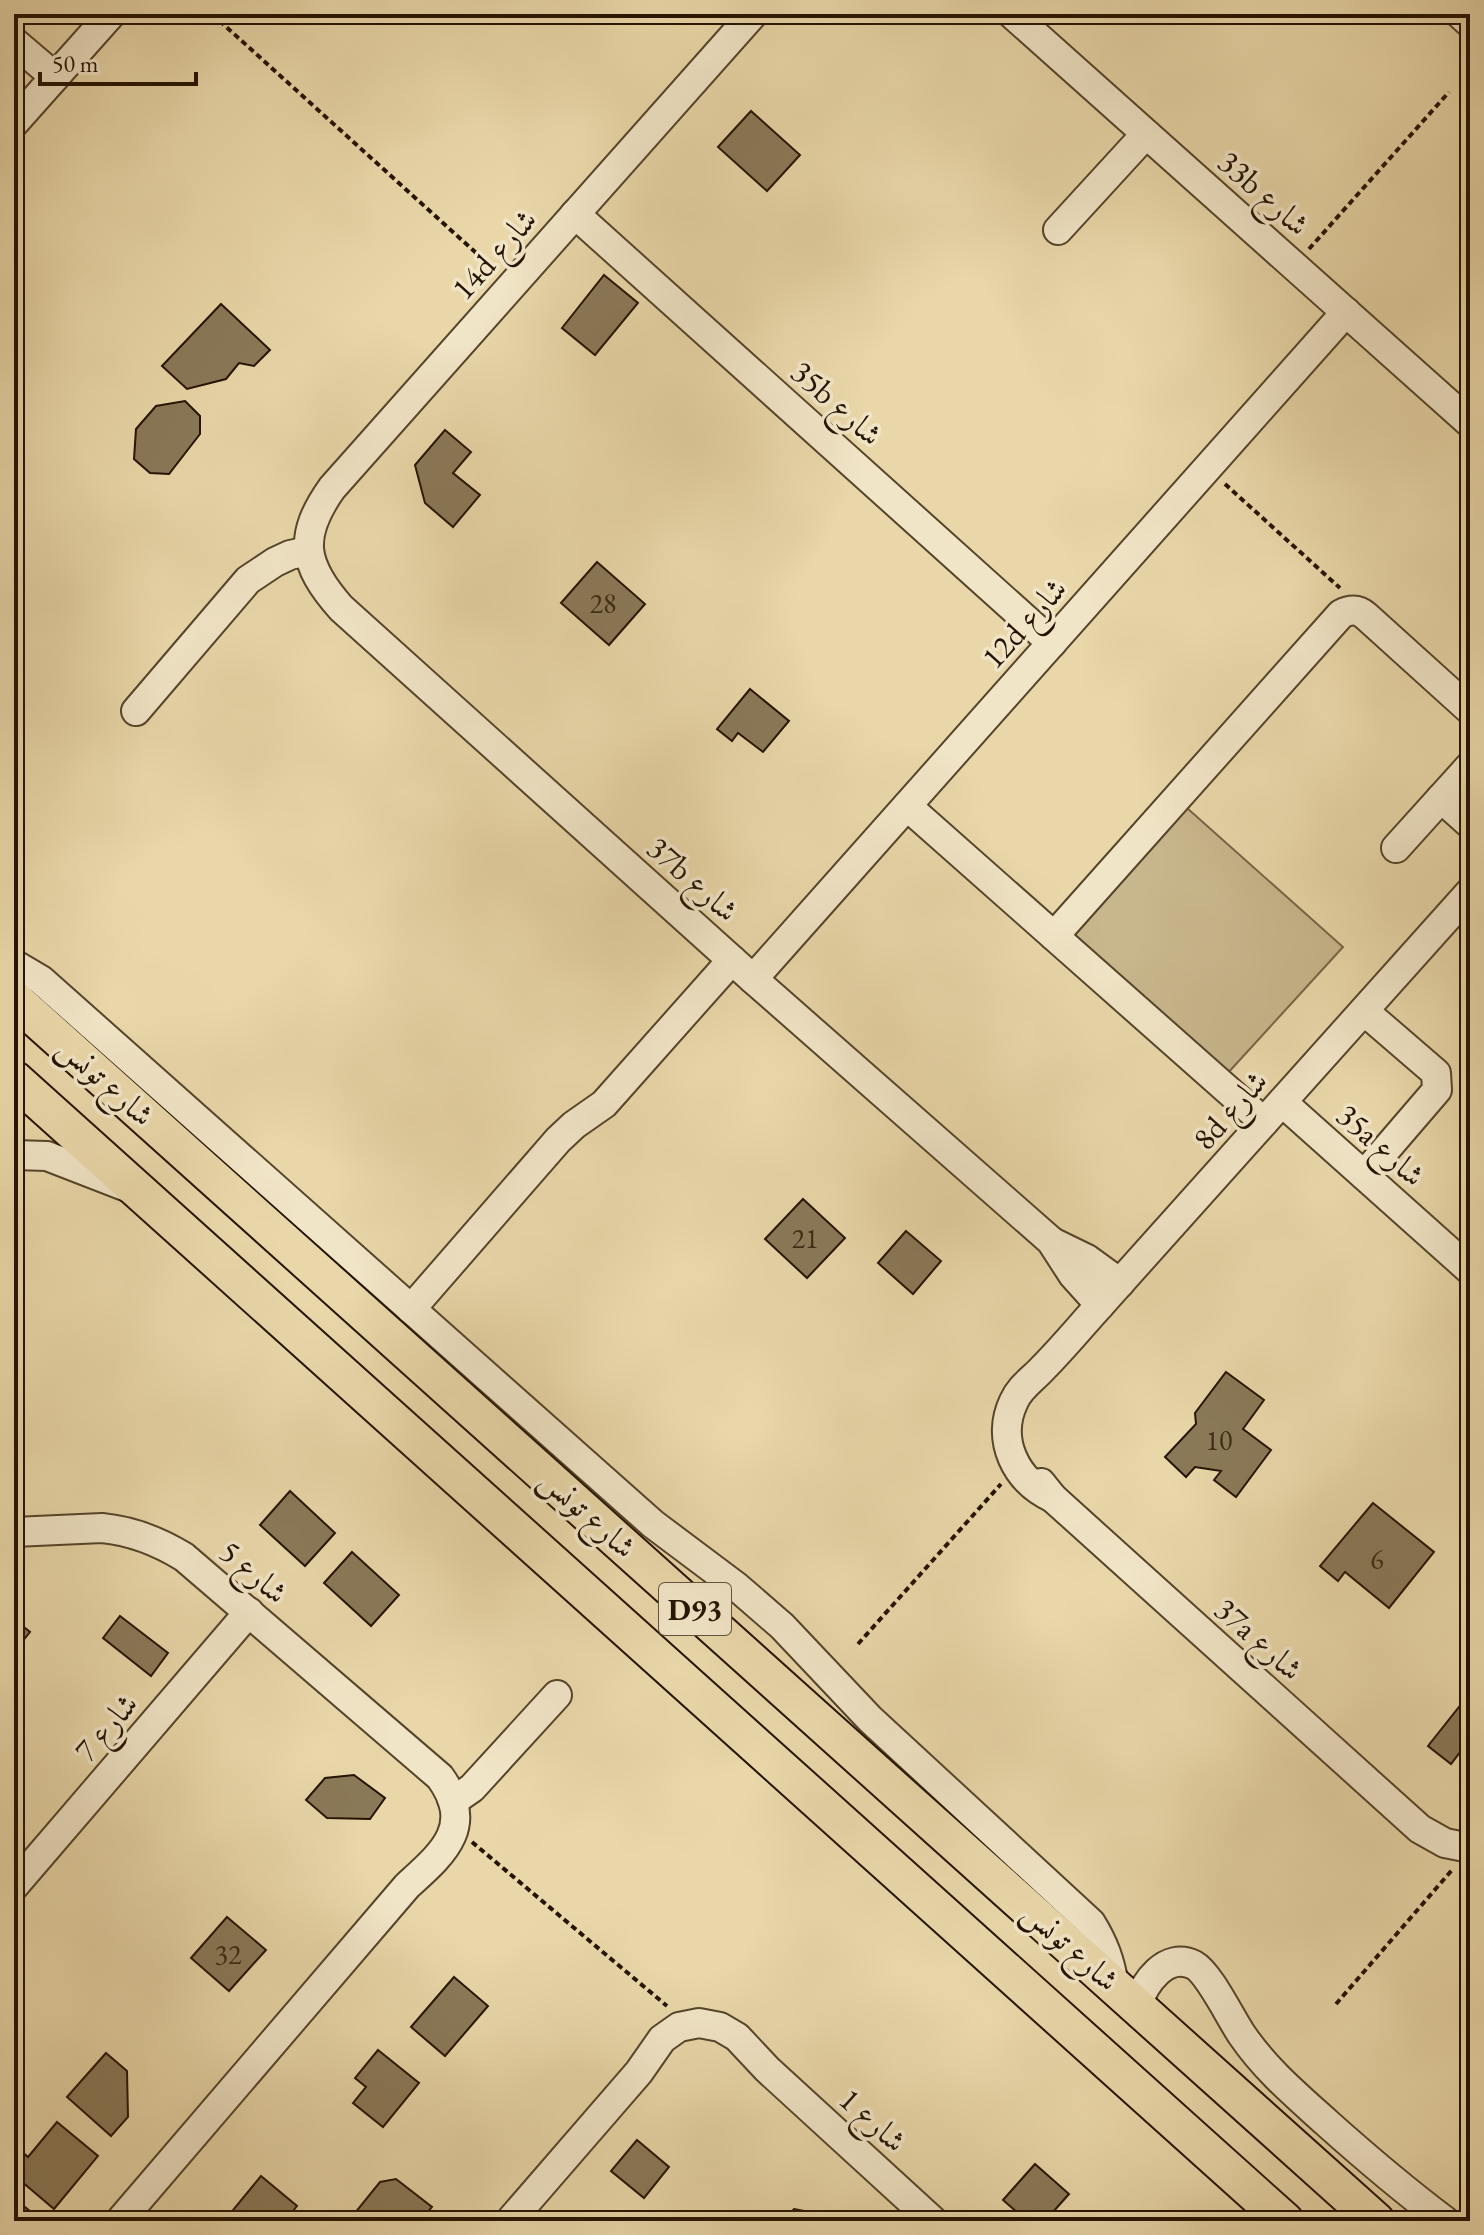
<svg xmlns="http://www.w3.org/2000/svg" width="1484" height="2235" font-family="'EB Garamond',Amiri,serif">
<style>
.green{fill:#c8b68c;stroke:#766446;stroke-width:2}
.building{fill:#8a7958;stroke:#241300;stroke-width:2}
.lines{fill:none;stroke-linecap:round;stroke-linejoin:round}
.minor-casing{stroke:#55442a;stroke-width:32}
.major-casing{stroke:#241300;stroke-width:40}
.path{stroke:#241300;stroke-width:4;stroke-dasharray:6 4;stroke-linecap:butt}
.minor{stroke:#f1e5c7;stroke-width:28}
.major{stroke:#e9d7a9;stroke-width:36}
.labels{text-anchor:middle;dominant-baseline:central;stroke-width:7;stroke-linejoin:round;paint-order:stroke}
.number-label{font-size:28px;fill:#3e2c16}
.shield{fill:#f1e5c7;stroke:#62523c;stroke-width:2}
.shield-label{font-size:30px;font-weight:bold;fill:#241300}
.street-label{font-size:32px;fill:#241300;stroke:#f1e5c7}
</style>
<rect width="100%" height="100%" fill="#e9d7a9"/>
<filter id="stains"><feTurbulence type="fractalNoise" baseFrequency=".0025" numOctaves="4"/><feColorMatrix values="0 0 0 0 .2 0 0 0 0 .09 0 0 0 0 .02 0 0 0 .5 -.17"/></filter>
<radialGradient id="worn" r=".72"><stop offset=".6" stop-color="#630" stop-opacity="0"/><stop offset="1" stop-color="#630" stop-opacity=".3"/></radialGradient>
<polygon class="green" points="1187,808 1343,947 1226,1075 1071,939"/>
<g class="building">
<polygon points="751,111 800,155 767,191 718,147"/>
<polygon points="604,275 638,303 595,355 562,328"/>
<polygon points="221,304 270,350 254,366 239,363 226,379 187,389 162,366"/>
<polygon points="185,401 200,416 200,434 169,474 150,473 134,459 136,429 156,406"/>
<polygon points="445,430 471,452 453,473 480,495 453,527 425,503 415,465"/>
<polygon points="597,562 645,604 609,645 561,603"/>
<polygon points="750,689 789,721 763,752 738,733 732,741 717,729"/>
<polygon points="803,1199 845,1238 807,1278 765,1239"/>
<polygon points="906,1231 941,1261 913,1294 878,1263"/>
<polygon points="1226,1372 1264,1400 1243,1429 1271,1450 1236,1497 1214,1480 1221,1471 1195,1467 1186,1477 1165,1457 1196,1424 1195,1413"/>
<polygon points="290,1491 335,1533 305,1566 260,1525"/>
<polygon points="1373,1503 1434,1552 1389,1608 1345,1572 1338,1581 1320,1566"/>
<polygon points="352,1552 399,1595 371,1626 324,1583"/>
<polygon points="120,1616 168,1653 151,1676 103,1638"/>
<polygon points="14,1619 30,1632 14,1652"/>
<polygon points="1459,1707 1470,1716 1470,1758 1461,1751 1451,1764 1428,1746"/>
<polygon points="354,1775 385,1798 370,1819 327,1818 306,1800 325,1778"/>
<polygon points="227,1917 266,1950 229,1991 191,1958"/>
<polygon points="454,1977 488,2006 445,2056 411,2027"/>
<polygon points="378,2050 419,2083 383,2127 353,2103 366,2087 355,2078"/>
<polygon points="106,2053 127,2071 128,2117 111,2136 67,2097"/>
<polygon points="57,2122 98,2156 54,2209 14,2175 14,2145 28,2157"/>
<polygon points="637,2140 669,2167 644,2198 611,2171"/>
<polygon points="1035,2164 1069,2194 1045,2221 1027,2221 1003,2200"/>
<polygon points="261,2176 297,2206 285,2221 224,2221"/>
<polygon points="396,2179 432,2207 420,2221 391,2221 383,2215 378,2221 353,2221 350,2219 380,2182"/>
<polygon points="14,2198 42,2221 14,2221"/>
<polygon points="794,2209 814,2213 824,2221 783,2221"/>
</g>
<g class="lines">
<defs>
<g id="minor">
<path d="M753 14 332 488C298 536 302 564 341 608L753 979 1051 1241 1073 1275 1100 1305"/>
<polyline points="1012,14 1470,423"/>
<polyline points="1460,14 1470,23"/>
<polyline points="14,42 55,77"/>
<polyline points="14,123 111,14"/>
<polyline points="575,214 1052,643"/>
<polyline points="1058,230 1146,134"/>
<polyline points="136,711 248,580 275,562 290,555 308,551"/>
<polyline points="1441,798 1470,824"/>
<polyline points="907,806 1264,1122"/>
<polyline points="1396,848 1470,766"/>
<path d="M1054 936 1341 614C1351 609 1358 609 1366 616L1470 710"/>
<path d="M14 964 41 980 653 1524 737 1587 782 1626 870 1719 1091 1923C1104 1944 1110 1961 1114 1985"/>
<polyline points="753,979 1346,312"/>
<polyline points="1364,1011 1436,1073 1437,1090 1364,1175"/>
<polyline points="1282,1102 1470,1270"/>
<polyline points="14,1155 47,1156 127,1187"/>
<polyline points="1052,1242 1087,1259 1120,1283"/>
<polyline points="411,1309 558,1140 574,1125 604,1104 732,960"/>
<polyline points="1041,1483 1053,1498 1420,1829 1445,1843 1470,1848"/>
<path d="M1053 1498C1016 1481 995 1440 1014 1401 1020 1387 1032 1380 1042 1369 1062 1349 1081 1326 1100 1305L1470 892"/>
<path d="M14 1532 102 1528C133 1531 158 1541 184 1557L440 1777C476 1827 442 1854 407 1886L120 2221"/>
<polyline points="452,1799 459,1797 472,1788 557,1695"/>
<polyline points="14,1886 249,1612"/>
<path d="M1137 2006C1144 1983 1166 1951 1194 1965 1209 1973 1231 2019 1242 2035 1266 2070 1296 2095 1327 2123 1365 2157 1404 2190 1445 2221"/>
<polyline points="510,2221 639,2072 662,2039 679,2027 699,2023 720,2027 737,2037 767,2069 933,2221"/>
</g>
<g id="major">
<polyline points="14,999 1376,2221"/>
<polyline points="14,1079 1285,2221"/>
</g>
</defs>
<use href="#minor" class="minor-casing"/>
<use href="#major" class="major-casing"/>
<g class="path">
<polyline points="212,14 495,270"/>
<polyline points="1309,249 1449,92"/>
<polyline points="1225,484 1340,588"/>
<polyline points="858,1644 1001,1484"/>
<polyline points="472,1842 667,2006"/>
<polyline points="1336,2004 1452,1870"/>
</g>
<use href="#minor" class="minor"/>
<use href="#major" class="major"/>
</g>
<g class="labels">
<g class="number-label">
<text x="603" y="603">28</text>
<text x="805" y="1238">21</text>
<text x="1219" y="1440">10</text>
<text x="1377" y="1559">6</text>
<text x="228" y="1954">32</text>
</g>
<rect class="shield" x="659" y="1583" width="72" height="52" rx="6"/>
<g class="shield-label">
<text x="695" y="1609">D93</text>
</g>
<g class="street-label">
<text transform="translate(1264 193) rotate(42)">33b شارع</text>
<text transform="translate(494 254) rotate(-48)">14d شارع</text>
<text transform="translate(837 403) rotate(42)">35b شارع</text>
<text transform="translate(1024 623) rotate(-48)">12d شارع</text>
<text transform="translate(693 879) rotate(42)">37b شارع</text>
<text transform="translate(106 1081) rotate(42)">شارع تونس</text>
<text transform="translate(1230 1110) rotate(-48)">8d شارع</text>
<text transform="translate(1381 1145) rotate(42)">35a شارع</text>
<text transform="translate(588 1513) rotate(42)">شارع تونس</text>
<text transform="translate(254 1572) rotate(41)">شارع 5</text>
<text transform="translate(1259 1639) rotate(42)">37a شارع</text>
<text transform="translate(106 1727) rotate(-49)">شارع 7</text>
<text transform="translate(1071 1946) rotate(42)">شارع تونس</text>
<text transform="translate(873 2120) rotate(42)">شارع 1</text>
</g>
</g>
<rect width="1484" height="2235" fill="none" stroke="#e9d7a9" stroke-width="48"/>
<rect x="16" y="16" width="1452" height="2203" fill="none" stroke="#241300" stroke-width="4"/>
<rect x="24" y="24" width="1436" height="2187" fill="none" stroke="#241300" stroke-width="2"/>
<path d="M40 72v12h156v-12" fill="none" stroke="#241300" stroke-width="4"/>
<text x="52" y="72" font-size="24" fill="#241300" stroke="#f1e5c7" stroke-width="6" paint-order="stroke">50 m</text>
<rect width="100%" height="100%" filter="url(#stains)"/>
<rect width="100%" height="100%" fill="url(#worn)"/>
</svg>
